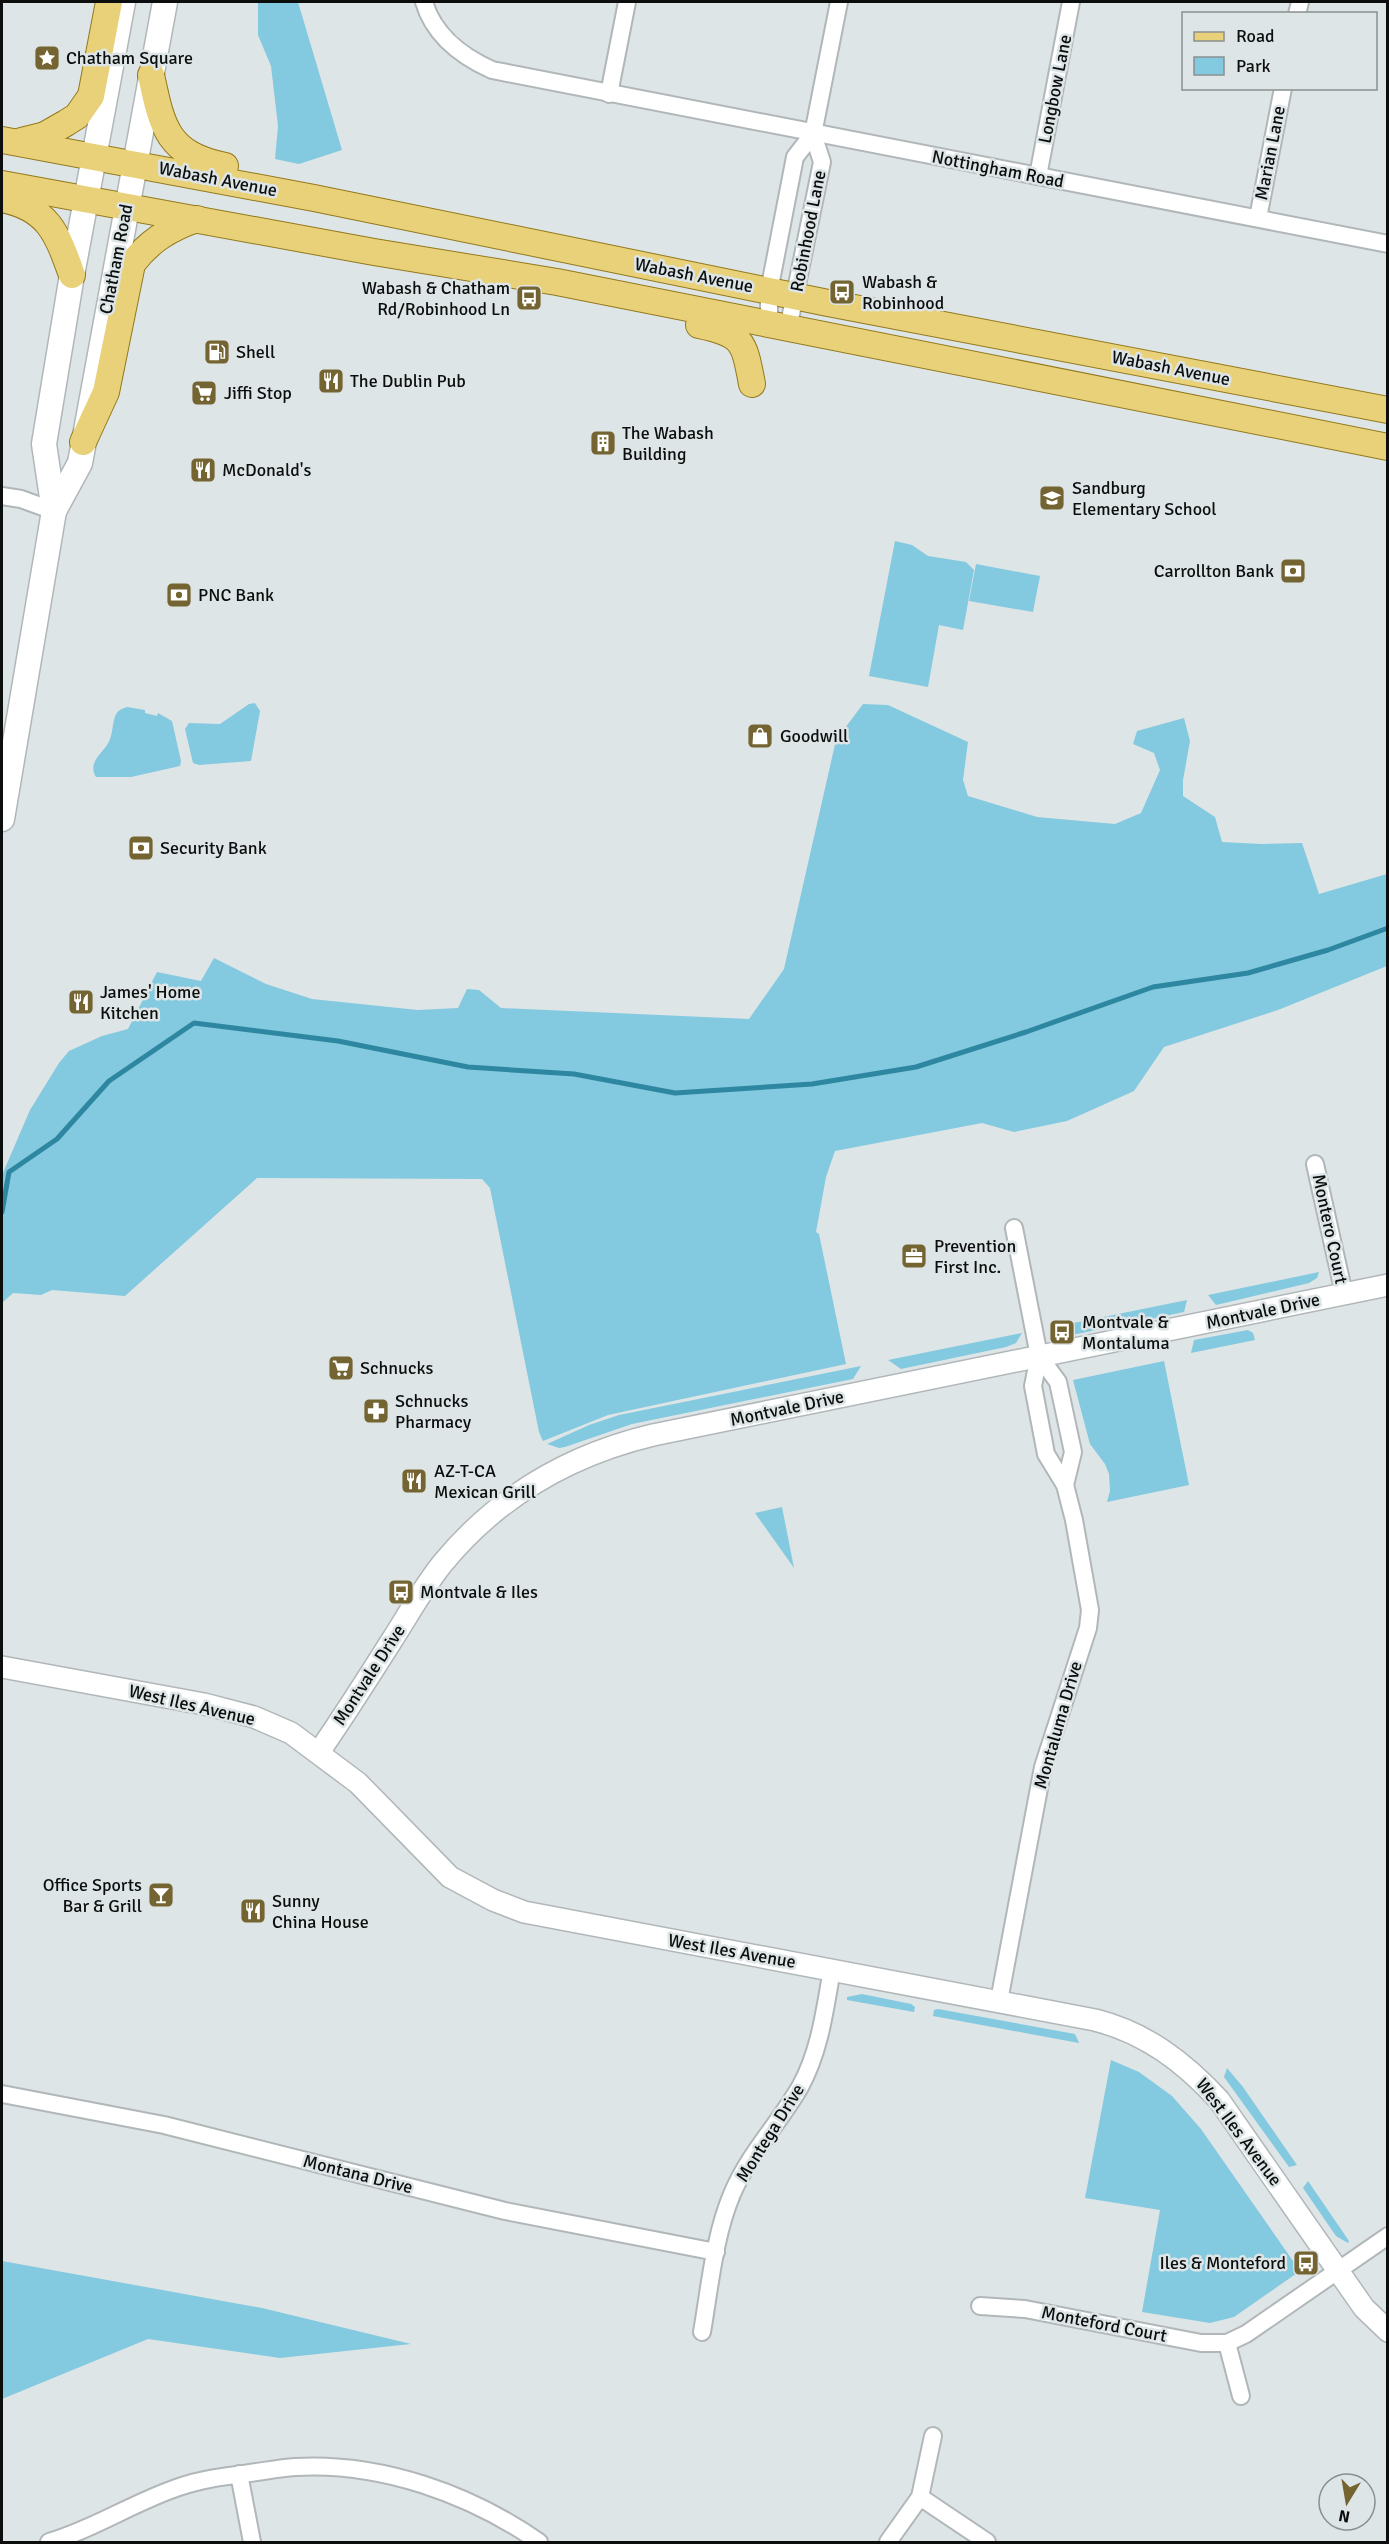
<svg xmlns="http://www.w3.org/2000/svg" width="1389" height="2544" font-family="Signika,sans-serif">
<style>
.green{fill:#83c9df}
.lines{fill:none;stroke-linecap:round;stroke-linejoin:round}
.stream{stroke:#2e87a0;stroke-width:5}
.minor-casing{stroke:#b1b7b9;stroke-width:20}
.tertiary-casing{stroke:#b1b7b9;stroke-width:24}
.secondary-casing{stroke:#b1b7b9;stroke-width:27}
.primary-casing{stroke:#93791b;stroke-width:28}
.minor{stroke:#fff;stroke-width:16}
.tertiary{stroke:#fff;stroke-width:21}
.secondary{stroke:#fff;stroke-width:24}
.primary{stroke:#e9d17a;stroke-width:26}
.labels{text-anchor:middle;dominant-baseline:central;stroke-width:5;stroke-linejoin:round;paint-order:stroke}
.poi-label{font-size:18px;fill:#0c0e0e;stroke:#dee5e7;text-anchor:start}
.street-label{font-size:18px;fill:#0c0e0e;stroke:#dee5e7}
</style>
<rect width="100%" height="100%" fill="#dee5e7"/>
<g class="green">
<polygon points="258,2 298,2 342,150 299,164 275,159 278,126 271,66 258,35"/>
<polygon points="895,541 912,545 928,556 966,562 974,570 963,630 939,625 928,687 869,676"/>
<polygon points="976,564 1040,576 1033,612 969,601"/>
<polygon points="255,703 260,711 251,761 199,765 193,763 185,729 189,723 220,724 249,704"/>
<polygon points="863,704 888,705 968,742 963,780 968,796 1037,817 1115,824 1141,813 1160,770 1154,753 1133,744 1137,731 1184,718 1190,741 1183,780 1183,796 1215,817 1222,842 1261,844 1302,843 1319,894 1387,874 1387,966 1278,1010 1164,1047 1134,1091 1067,1121 1014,1132 982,1123 835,1151 826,1177 816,1232 819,1234 846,1364 608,1415 543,1441 539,1432 490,1188 482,1179 257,1178 125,1296 52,1290 41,1295 13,1293 2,1303 2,1175 30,1110 59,1063 69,1051 102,1036 128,1029 157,972 201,981 214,958 266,984 312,999 418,1010 458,1008 467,989 479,990 501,1008 749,1019 784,969 836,740"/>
<path d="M127 707 145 710V713L157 716 158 713 172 721 181 761 180 766 131 777H96C86 761 106 752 110 739 115 726 110 711 127 707Z"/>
<polygon points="1319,1272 1317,1278 1309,1283 1216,1305 1208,1295"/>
<polygon points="1187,1300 1184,1312 1067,1336 1054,1334 1049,1328"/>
<polygon points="1248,1330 1253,1333 1255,1340 1191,1353 1194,1340"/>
<polygon points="1022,1333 1016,1343 1006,1347 901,1369 888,1360"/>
<polygon points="1164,1361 1189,1485 1107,1502 1110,1491 1109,1474 1105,1464 1090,1444 1073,1380"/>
<polygon points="861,1366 853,1379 632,1424 565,1447 559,1448 547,1444 589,1425 619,1415"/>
<polygon points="782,1507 794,1568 755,1513"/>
<polygon points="862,1994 911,2004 915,2007 914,2012 847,2000 847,1997"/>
<polygon points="938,2009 1075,2034 1079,2043 933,2016 934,2010"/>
<polygon points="1111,2060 1139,2072 1172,2096 1201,2129 1300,2271 1234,2317 1210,2323 1142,2312 1160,2210 1085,2198"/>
<polygon points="1227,2068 1243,2087 1297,2165 1289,2167 1224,2077"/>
<polygon points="1308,2181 1349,2241 1348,2243 1336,2236 1303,2188"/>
<polygon points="2,2261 262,2308 411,2344 280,2358 148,2339 2,2399"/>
</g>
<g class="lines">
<polyline class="stream" points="2,1212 9,1172 57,1139 109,1081 194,1023 338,1041 468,1067 574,1074 675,1093 812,1084 916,1067 1026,1032 1153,987 1248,973 1328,950 1388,928"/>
<defs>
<g id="minor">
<path d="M424 2C434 36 461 56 492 70L1388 244"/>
<polyline points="1297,14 1300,2"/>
<polyline points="609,94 627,2"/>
<polyline points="1038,176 1071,2"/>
<polyline points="1258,218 1283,88"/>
<polyline points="769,324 769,291 795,157 813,134"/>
<polyline points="788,329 822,162 813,134 839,2"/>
<polyline points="2,496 21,499 54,511"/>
<polyline points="1315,1164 1344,1294"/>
<polyline points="1039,1356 1058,1382 1073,1452 1065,1485"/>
<polyline points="999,2001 1043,1767 1088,1628 1090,1610 1074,1520 1065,1485 1046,1454 1033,1386 1039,1356 1014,1228"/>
<polyline points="2,2094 164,2125 505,2211 716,2252"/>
<polyline points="980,2306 1025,2309 1201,2343 1227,2343 1246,2334 1388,2236"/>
<path d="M702 2332C710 2286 714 2237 732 2194 750 2152 778 2125 800 2087 820 2051 825 2009 832 1969"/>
<polyline points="1227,2343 1241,2396"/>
<polyline points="239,2474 252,2542"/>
<polyline points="920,2497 987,2542"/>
<path d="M49 2542C94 2529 134 2502 179 2487 201 2479 227 2476 250 2473 265 2471 280 2468 295 2467 381 2462 470 2494 539 2542"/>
<polyline points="888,2542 920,2497 933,2436"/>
</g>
<g id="tertiary">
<path d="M2 1667 204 1704 254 1717 291 1733 358 1783 450 1877 493 1900 524 1912 1095 2020C1146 2033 1184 2062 1219 2100L1364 2308 1388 2331"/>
<path d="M319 1752C344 1716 368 1678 392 1640 408 1615 423 1588 442 1564 497 1497 569 1455 653 1435L1388 1285"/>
</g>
<g id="secondary">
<polyline points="54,511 80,463 165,2"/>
<polyline points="2,819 54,511 44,444 72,275 123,2"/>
</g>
<g id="primary">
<path d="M151 75C162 127 167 154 225 166"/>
<polyline points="2,140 314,198 828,303 1388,410"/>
<polyline points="21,141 45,135 66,123 77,116 91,96 109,2"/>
<polyline points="2,184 374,252 557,282 1388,447"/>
<path d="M2 199C48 208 57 233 72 275"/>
<path d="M699 325C743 334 744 341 752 384"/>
<path d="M83 442 106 392 132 264C149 241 170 228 197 219"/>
</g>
</defs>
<use href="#minor" class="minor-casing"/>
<use href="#tertiary" class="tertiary-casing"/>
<use href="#secondary" class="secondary-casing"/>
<use href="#primary" class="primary-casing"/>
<use href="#minor" class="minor"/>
<use href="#tertiary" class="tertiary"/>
<use href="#secondary" class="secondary"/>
<use href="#primary" class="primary"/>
</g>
<defs>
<symbol id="sight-square" viewBox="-11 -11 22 22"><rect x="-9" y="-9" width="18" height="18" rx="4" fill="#746431" stroke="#dee5e7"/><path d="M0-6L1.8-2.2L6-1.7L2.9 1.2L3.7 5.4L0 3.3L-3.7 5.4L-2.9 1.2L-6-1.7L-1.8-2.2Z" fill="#fff"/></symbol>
<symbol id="bus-square" viewBox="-11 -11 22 22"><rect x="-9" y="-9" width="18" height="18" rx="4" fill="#746431" stroke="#dee5e7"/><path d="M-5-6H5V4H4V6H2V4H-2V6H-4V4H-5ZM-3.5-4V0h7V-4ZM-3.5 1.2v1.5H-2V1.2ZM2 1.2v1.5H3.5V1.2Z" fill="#fff"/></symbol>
<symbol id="fuel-square" viewBox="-11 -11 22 22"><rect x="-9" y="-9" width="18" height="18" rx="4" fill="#746431" stroke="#dee5e7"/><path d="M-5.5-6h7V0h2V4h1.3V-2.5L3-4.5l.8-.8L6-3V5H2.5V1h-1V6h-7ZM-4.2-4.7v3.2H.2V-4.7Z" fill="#fff"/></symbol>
<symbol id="restaurant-square" viewBox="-11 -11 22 22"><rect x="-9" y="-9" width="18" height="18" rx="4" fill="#746431" stroke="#dee5e7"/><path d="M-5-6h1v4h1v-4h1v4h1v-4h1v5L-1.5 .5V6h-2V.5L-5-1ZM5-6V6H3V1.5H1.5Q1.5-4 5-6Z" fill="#fff"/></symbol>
<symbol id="supermarket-square" viewBox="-11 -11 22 22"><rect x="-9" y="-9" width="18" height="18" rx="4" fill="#746431" stroke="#dee5e7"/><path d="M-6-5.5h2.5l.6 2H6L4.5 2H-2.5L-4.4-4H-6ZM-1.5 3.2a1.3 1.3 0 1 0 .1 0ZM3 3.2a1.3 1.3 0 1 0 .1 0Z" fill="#fff"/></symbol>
<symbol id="building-square" viewBox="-11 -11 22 22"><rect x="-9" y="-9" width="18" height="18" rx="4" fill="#746431" stroke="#dee5e7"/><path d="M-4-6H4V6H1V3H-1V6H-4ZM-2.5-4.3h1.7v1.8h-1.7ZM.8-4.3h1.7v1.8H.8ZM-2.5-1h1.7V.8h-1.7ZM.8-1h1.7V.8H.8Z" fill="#fff"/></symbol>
<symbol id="school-square" viewBox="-11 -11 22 22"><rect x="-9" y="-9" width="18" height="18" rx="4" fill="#746431" stroke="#dee5e7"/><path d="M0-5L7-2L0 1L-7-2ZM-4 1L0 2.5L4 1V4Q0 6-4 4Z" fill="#fff"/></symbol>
<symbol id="bank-square" viewBox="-11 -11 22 22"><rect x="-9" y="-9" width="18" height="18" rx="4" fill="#746431" stroke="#dee5e7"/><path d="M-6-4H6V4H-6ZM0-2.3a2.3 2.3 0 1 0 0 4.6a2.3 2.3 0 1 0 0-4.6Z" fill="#fff"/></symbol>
<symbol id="shop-square" viewBox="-11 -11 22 22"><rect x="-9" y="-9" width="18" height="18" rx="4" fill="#746431" stroke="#dee5e7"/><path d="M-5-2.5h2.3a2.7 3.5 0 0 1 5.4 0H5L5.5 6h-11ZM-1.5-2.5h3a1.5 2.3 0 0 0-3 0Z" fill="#fff"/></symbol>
<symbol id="office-square" viewBox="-11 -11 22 22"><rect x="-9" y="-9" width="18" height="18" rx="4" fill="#746431" stroke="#dee5e7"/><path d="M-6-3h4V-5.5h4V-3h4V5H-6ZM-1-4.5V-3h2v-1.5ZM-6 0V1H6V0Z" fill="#fff"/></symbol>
<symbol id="pharmacy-square" viewBox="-11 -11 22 22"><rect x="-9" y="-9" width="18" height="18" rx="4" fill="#746431" stroke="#dee5e7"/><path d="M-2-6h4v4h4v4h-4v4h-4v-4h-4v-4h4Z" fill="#fff"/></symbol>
<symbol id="bar-square" viewBox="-11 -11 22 22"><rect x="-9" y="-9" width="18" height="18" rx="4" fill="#746431" stroke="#dee5e7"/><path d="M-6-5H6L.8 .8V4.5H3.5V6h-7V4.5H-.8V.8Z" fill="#fff"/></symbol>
</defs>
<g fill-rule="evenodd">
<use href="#sight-square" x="32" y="43" width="30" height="30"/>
<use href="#bus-square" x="827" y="277" width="30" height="30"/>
<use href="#bus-square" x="514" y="283" width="30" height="30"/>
<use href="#fuel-square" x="202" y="337" width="30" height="30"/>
<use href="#restaurant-square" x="316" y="366" width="30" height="30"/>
<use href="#supermarket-square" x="189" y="378" width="30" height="30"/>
<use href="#building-square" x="588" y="428" width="30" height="30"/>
<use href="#restaurant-square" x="188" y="455" width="30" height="30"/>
<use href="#school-square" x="1037" y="483" width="30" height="30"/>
<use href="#bank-square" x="1278" y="556" width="30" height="30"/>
<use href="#bank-square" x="164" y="580" width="30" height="30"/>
<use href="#shop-square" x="745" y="721" width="30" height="30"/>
<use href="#bank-square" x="126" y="833" width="30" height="30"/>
<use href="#restaurant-square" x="66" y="987" width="30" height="30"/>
<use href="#office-square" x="899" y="1241" width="30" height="30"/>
<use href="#bus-square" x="1047" y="1317" width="30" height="30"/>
<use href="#supermarket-square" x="326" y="1353" width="30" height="30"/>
<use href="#pharmacy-square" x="361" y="1396" width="30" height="30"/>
<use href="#restaurant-square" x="399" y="1466" width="30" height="30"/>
<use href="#bus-square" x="386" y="1577" width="30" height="30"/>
<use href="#bar-square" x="146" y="1880" width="30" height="30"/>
<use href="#restaurant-square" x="238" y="1896" width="30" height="30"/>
<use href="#bus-square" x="1291" y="2248" width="30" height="30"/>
</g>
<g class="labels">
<g class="poi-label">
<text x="66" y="58">Chatham Square</text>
<text x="862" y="282">Wabash &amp;<tspan x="862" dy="21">Robinhood</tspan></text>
<text x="510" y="288" text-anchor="end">Wabash &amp; Chatham<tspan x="510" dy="21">Rd/Robinhood Ln</tspan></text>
<text x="236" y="352">Shell</text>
<text x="350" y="381">The Dublin Pub</text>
<text x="224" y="393">Jiffi Stop</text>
<text x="622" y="433">The Wabash<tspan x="622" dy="21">Building</tspan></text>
<text x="222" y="470">McDonald's</text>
<text x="1072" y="488">Sandburg<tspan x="1072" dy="21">Elementary School</tspan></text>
<text x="1274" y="571" text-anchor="end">Carrollton Bank</text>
<text x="198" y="595">PNC Bank</text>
<text x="780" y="736">Goodwill</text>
<text x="160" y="848">Security Bank</text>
<text x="100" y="992">James' Home<tspan x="100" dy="21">Kitchen</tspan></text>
<text x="934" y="1246">Prevention<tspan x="934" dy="21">First Inc.</tspan></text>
<text x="1082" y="1322">Montvale &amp;<tspan x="1082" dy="21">Montaluma</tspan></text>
<text x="360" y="1368">Schnucks</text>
<text x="395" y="1401">Schnucks<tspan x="395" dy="21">Pharmacy</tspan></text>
<text x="434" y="1471">AZ-T-CA<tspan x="434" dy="21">Mexican Grill</tspan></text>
<text x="420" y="1592">Montvale &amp; Iles</text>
<text x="142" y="1885" text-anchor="end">Office Sports<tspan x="142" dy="21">Bar &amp; Grill</tspan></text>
<text x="272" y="1901">Sunny<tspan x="272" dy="21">China House</tspan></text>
<text x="1286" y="2263" text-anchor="end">Iles &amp; Monteford</text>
</g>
<g class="street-label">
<text transform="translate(1055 89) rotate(-79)">Longbow Lane</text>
<text transform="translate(1270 153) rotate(-79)">Marian Lane</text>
<text transform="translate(998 169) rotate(11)">Nottingham Road</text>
<text transform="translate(218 179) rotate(11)">Wabash Avenue</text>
<text transform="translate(808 231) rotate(-79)">Robinhood Lane</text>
<text transform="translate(116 259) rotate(-79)">Chatham Road</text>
<text transform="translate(694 275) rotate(11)">Wabash Avenue</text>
<text transform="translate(1171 368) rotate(11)">Wabash Avenue</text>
<text transform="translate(1330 1229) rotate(78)">Montero Court</text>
<text transform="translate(1263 1311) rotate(-12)">Montvale Drive</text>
<text transform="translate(787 1408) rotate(-12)">Montvale Drive</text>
<text transform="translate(369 1675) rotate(-57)">Montvale Drive</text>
<text transform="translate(192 1705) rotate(13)">West Iles Avenue</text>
<text transform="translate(1058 1725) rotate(-74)">Montaluma Drive</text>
<text transform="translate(732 1951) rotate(10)">West Iles Avenue</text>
<text transform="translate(1239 2132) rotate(53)">West Iles Avenue</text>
<text transform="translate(770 2133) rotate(-58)">Montega Drive</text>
<text transform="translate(358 2174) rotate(14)">Montana Drive</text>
<text transform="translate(1104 2324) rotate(11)">Monteford Court</text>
</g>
</g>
<rect width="1389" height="2544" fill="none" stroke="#0c0e0e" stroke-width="6"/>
<rect x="1182" y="12" width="195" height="78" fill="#dee5e7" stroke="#8a8f90" stroke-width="1.5"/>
<rect x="1194" y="32" width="30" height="9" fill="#e9d17a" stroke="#8a8f90" stroke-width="1.5"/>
<text x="1236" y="42" font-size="18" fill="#0c0e0e">Road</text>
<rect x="1194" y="57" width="30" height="18" fill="#83c9df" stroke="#8a8f90" stroke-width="1.5"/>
<text x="1236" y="72" font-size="18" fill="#0c0e0e">Park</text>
<g transform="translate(1347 2502) rotate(191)"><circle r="28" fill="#dee5e7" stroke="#8a8f90" stroke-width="1.5"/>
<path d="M0-4.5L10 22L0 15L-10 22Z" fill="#746431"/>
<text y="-9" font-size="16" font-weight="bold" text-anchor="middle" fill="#0c0e0e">N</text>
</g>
</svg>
